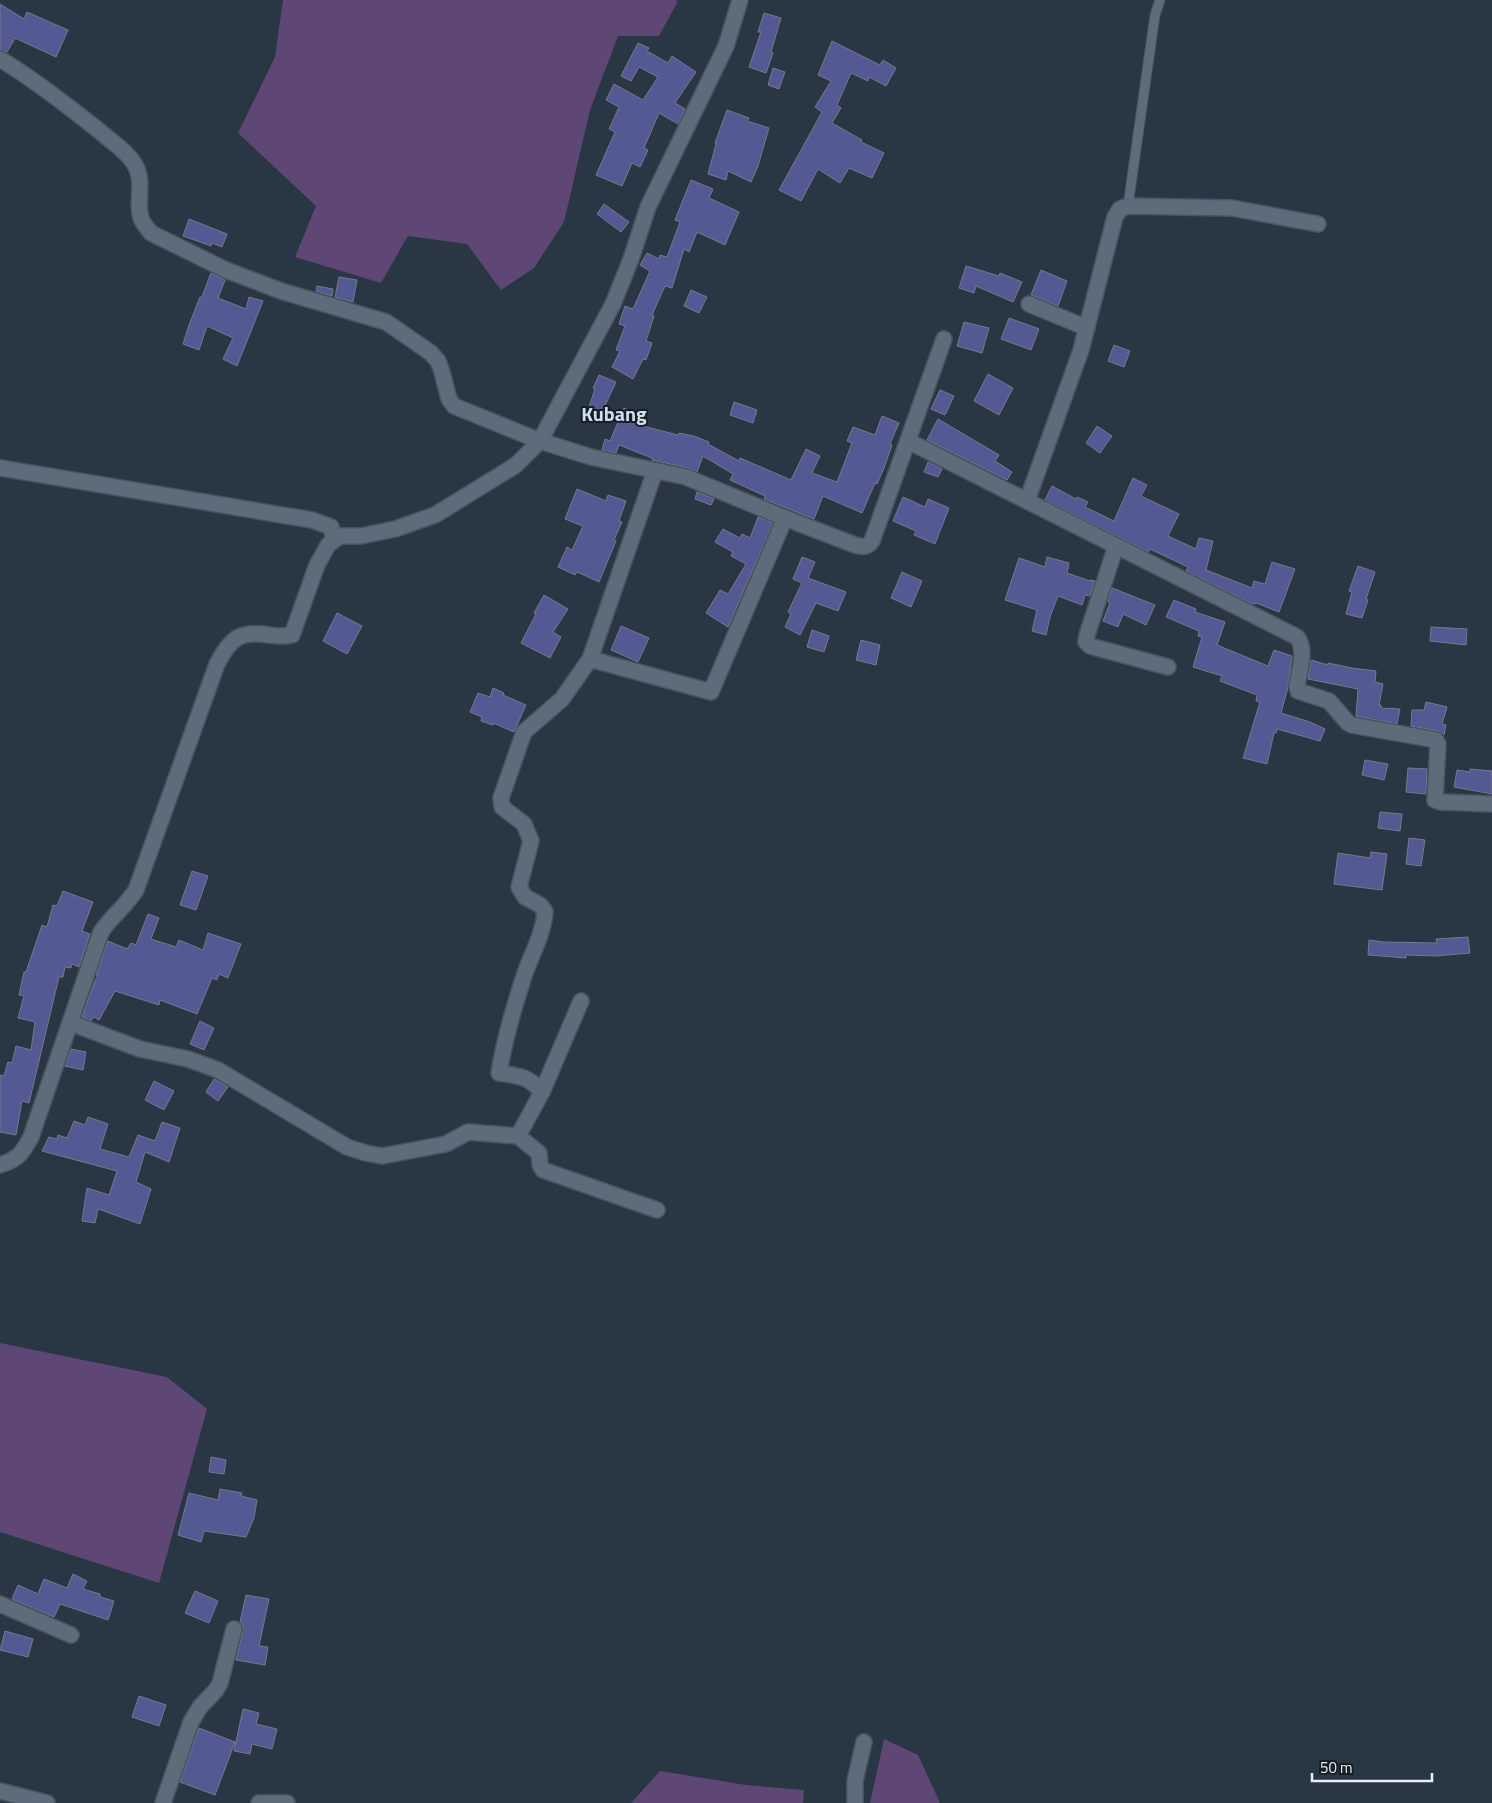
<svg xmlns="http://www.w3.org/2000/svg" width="1492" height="1803" font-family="'Titillium Web',sans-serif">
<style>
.green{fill:#5e4774}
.building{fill:#535992;stroke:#76798c}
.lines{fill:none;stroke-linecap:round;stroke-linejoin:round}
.lane-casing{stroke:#49545f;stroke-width:11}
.street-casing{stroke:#49545f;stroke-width:18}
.lane{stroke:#5d6c7a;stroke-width:9}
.street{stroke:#5d6c7a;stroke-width:15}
.labels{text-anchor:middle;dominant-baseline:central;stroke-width:4;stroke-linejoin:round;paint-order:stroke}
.quarter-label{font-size:20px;font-weight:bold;fill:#cddeee;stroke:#171d22}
</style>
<rect width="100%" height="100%" fill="#293643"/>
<g class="green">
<polygon points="283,0 676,0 677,3 659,36 618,36 590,110 564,222 534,268 501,290 467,244 408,236 381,283 295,257 316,206 238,133 275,57"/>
<polygon points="0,1343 167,1377 207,1409 159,1583 0,1532"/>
<polygon points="884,1739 918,1755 940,1803 870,1803"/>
<polygon points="660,1771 746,1785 804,1790 803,1803 631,1803"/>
</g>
<g class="building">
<polygon points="0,4 24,19 27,12 68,30 56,57 15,38 7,52 0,50"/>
<polygon points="764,13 781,18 771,52 773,53 766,73 749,67 761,32 758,32"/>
<polygon points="832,41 880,65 883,60 896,68 886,86 869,77 868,81 851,73 837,105 841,108 832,123 862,140 861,142 884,153 872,178 849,168 840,183 818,169 801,201 779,190 822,112 815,107 831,81 818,75"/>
<polygon points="638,43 649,48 647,51 668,63 672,56 696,72 675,103 685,109 678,124 659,113 644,148 648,150 640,167 632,163 622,186 596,175 615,132 609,129 619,107 606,100 614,84 643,100 658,77 639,67 631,81 621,76"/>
<polygon points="773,68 785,72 779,89 768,85"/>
<polygon points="727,110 749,118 747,121 769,128 758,166 751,182 728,171 726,180 708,174 716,144 715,143"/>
<polygon points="691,180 713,189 709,198 739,212 725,245 697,232 689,252 684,249 672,288 665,286 652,315 654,316 646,341 652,343 646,360 643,359 633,379 612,367 620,351 616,350 625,326 619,324 625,306 633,309 650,271 640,265 647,253 659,259 660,255 667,257 680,222 675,220"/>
<polygon points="604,204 629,222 621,232 597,214"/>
<polygon points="189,219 227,234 222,247 212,243 211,246 183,236"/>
<polygon points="966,266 999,276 1000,273 1022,282 1013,302 976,286 974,293 959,288"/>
<polygon points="1041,270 1067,281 1058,306 1031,295"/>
<polygon points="211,273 225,280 218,298 246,309 249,297 263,301 237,366 223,359 233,338 207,326 199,350 183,344 189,325 200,297 202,297"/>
<polygon points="339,277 357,280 353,302 335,297"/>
<polygon points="317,286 333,289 332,296 316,291"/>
<polygon points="691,290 707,297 699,313 684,306"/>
<polygon points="1009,318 1039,329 1031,350 1001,339"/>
<polygon points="964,322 989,328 982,353 957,346"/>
<polygon points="1114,345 1130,351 1124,367 1108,361"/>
<polygon points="988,374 1013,388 999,415 974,401"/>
<polygon points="599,375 616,382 602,412 589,407 595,389 593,388"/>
<polygon points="940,390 954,396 945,415 931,409"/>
<polygon points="734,402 757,410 753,423 730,415"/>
<polygon points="624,408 643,417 639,425 678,435 679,433 694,436 709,442 708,444 739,461 740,458 791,480 806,449 820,456 812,473 837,482 852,443 847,441 853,427 875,435 882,416 899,423 890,444 892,445 884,468 877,484 875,483 862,513 823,496 814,519 764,499 765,496 730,480 733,474 703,456 697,472 688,468 652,460 652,458 619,445 616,453 602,450 605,439 610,441"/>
<polygon points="938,419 999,455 995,461 1012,472 1007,480 927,440"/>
<polygon points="1097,426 1112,436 1100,453 1086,443"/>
<polygon points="928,462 942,469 938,477 924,472"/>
<polygon points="1133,478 1147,485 1141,496 1179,514 1168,536 1196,549 1199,538 1213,541 1206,570 1252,588 1254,581 1265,584 1272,562 1295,569 1279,612 1256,603 1255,604 1250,603 1186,571 1188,567 1150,549 1148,552 1045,500 1052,486 1076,499 1077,497 1088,502 1085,507 1114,521"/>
<polygon points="577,489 606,501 608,495 626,501 619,521 622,522 614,540 616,541 599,582 577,572 575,575 558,567 567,547 572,550 583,526 565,519"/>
<polygon points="697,492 714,499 711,505 695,499"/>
<polygon points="903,497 925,507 928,499 949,508 935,544 914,535 916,531 893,521"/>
<polygon points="758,517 773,523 728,627 706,613 720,590 728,594 746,564 731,556 733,552 715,542 723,529 740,538 742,534 750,538"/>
<polygon points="802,557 815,562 808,578 846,592 838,611 816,603 800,635 785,627 791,614 788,612 802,583 793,579"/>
<polygon points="1047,557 1069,563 1067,573 1090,581 1090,580 1095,581 1090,596 1085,595 1082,605 1058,596 1050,617 1046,635 1032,631 1037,610 1005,600 1019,558 1045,567"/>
<polygon points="1358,566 1375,572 1366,599 1368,600 1362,618 1346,614 1352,592 1349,591"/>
<polygon points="902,572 922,581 911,607 891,598"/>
<polygon points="1112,588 1155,605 1146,625 1123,614 1118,627 1103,621 1110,603 1108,602"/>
<polygon points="544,595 568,609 553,632 561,637 550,658 521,643 536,614 534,613"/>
<polygon points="1174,600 1196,609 1195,612 1225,622 1217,645 1268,666 1274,650 1292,656 1288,687 1281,713 1310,722 1325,729 1320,741 1277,729 1276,733 1274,733 1267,764 1243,758 1260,702 1256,701 1257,695 1220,681 1222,676 1193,667 1202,637 1198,636 1199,631 1166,617"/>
<polygon points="337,613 362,626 347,654 323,641"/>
<polygon points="621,626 649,638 638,662 611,650"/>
<polygon points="1431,627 1467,629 1466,645 1430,641"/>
<polygon points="812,630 829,636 824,652 807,647"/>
<polygon points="861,640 880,645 876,665 856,660"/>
<polygon points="1311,660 1328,665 1328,663 1352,668 1376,671 1375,682 1383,684 1379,705 1381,705 1381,708 1400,709 1397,724 1356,716 1358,689 1308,679"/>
<polygon points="493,688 504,693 503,695 526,705 514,732 493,723 493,725 481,721 482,717 470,712 478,693 490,697"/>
<polygon points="1426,702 1447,707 1442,724 1446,725 1444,735 1438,731 1411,726 1412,710 1424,710"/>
<polygon points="1365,760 1388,764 1384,780 1362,775"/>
<polygon points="1408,768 1427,769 1426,794 1406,792"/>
<polygon points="1470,769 1492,771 1492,794 1454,787 1457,770 1470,772"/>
<polygon points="1380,812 1402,814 1400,831 1378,828"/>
<polygon points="1409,838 1425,840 1421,866 1406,864"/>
<polygon points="1371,852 1387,854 1382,890 1334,884 1338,853 1370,858"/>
<polygon points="192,871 208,876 196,910 180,905"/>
<polygon points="63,891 93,902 82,931 90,934 79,967 72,964 71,968 65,967 63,977 59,977 29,1103 22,1101 16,1135 0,1132 0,1075 4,1076 8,1062 12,1063 16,1046 31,1050 35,1022 18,1018 24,996 19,995 24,972 26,972 42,925 47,927 53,905 57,906"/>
<polygon points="148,914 159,918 151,939 176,947 179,940 203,950 208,933 241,944 228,978 219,974 217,980 212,978 197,1014 160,1000 159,1005 115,991 99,1020 94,1017 91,1021 82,1017 94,983 98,975 96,975 108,941 127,949 131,943 136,945"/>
<polygon points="1468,937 1470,953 1436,956 1406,955 1406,958 1368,955 1369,940 1383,942 1437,943 1436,939"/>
<polygon points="200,1021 214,1028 204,1050 190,1044"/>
<polygon points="71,1049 86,1052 83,1070 65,1066"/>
<polygon points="214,1079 228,1087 218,1101 206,1092"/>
<polygon points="154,1081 174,1091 164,1110 145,1100"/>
<polygon points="88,1117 108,1124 100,1149 129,1157 138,1135 155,1141 162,1122 180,1128 169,1162 145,1152 136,1182 151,1189 140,1224 98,1209 95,1223 82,1221 87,1188 109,1195 117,1171 42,1151 49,1137 57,1139 58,1135 67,1138 74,1121 85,1125"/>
<polygon points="211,1457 226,1460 224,1474 209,1472"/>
<polygon points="220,1489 242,1493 241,1496 257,1500 254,1518 246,1537 204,1531 201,1542 178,1535 189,1493 218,1500"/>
<polygon points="73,1574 87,1581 83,1589 100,1594 100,1597 114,1601 108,1620 60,1604 54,1617 12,1599 18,1585 38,1594 44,1579 67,1588"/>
<polygon points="195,1591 218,1601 209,1623 185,1613"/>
<polygon points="246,1595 269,1599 259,1646 268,1647 265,1665 236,1660 243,1631 243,1626 240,1622"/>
<polygon points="5,1631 33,1639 28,1657 0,1650"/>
<polygon points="139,1696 166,1705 159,1726 132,1717"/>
<polygon points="243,1709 259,1713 256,1724 277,1729 272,1749 252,1744 250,1754 234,1751"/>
<polygon points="199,1728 235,1742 215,1795 180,1782"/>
</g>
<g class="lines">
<defs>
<polyline id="lane" points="1128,206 1155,15 1160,0"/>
<g id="street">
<path d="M0 59C36 81 69 107 102 133 113 143 128 152 135 165 146 183 133 208 144 224 146 227 149 230 151 233L226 270 281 291 386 322 431 353 438 361 442 372 449 399 454 406 540 441 591 457 686 477 785 518 855 545C862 547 867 548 872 541L944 339"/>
<polyline points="1029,304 1087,328"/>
<path d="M908 441 1297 637C1307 650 1299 671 1297 686L1298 691 1329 701 1348 723 1352 725 1436 740 1438 744 1435 800 1440 802 1492 804"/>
<polyline points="0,468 312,520 331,527 334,540"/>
<polyline points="1027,501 1081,350 1115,217 1120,209 1128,206 1232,208 1318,224"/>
<polyline points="1116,546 1087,635 1086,642 1090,646 1168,667"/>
<polyline points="590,659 711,692 785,518"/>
<polyline points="71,1023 140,1049 188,1059 218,1070 347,1147 366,1153 382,1156 446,1144 468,1132 518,1136 542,1092 581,1001"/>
<path d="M542 1092C528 1076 519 1076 499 1073 504 1040 514 1007 524 976 531 955 544 933 545 911L540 905 525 897 519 887 531 841 524 824 502 807 501 798 524 732 562 699 590 659 655 471"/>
<polyline points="518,1136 539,1153 540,1165 543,1170 657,1210"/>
<path d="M0 1165C19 1159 22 1153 31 1137L101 932C111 917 126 906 136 890L217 664C230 639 239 630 269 635 278 636 283 637 292 635L317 565 328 545 334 540 341 536H361L395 529 435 515 516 465 540 441 613 304 631 259 648 207 726 46 740 0"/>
<polyline points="0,1604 71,1635"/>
<polyline points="0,1791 47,1803"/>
<polyline points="163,1803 191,1722 200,1707 216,1690 220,1683 234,1629"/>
<polyline points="259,1803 287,1803"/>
<polyline points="855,1803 855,1781 864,1742"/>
</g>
</defs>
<use href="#lane" class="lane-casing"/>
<use href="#street" class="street-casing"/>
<use href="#lane" class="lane"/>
<use href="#street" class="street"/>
</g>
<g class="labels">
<g class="quarter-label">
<text x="614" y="413">Kubang</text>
</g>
</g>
<path d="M1312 1773v8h120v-8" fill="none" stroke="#e8f0f9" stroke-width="2.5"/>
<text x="1320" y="1773" font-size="15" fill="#e8f0f9" stroke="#171d22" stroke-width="4" paint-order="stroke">50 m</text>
</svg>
